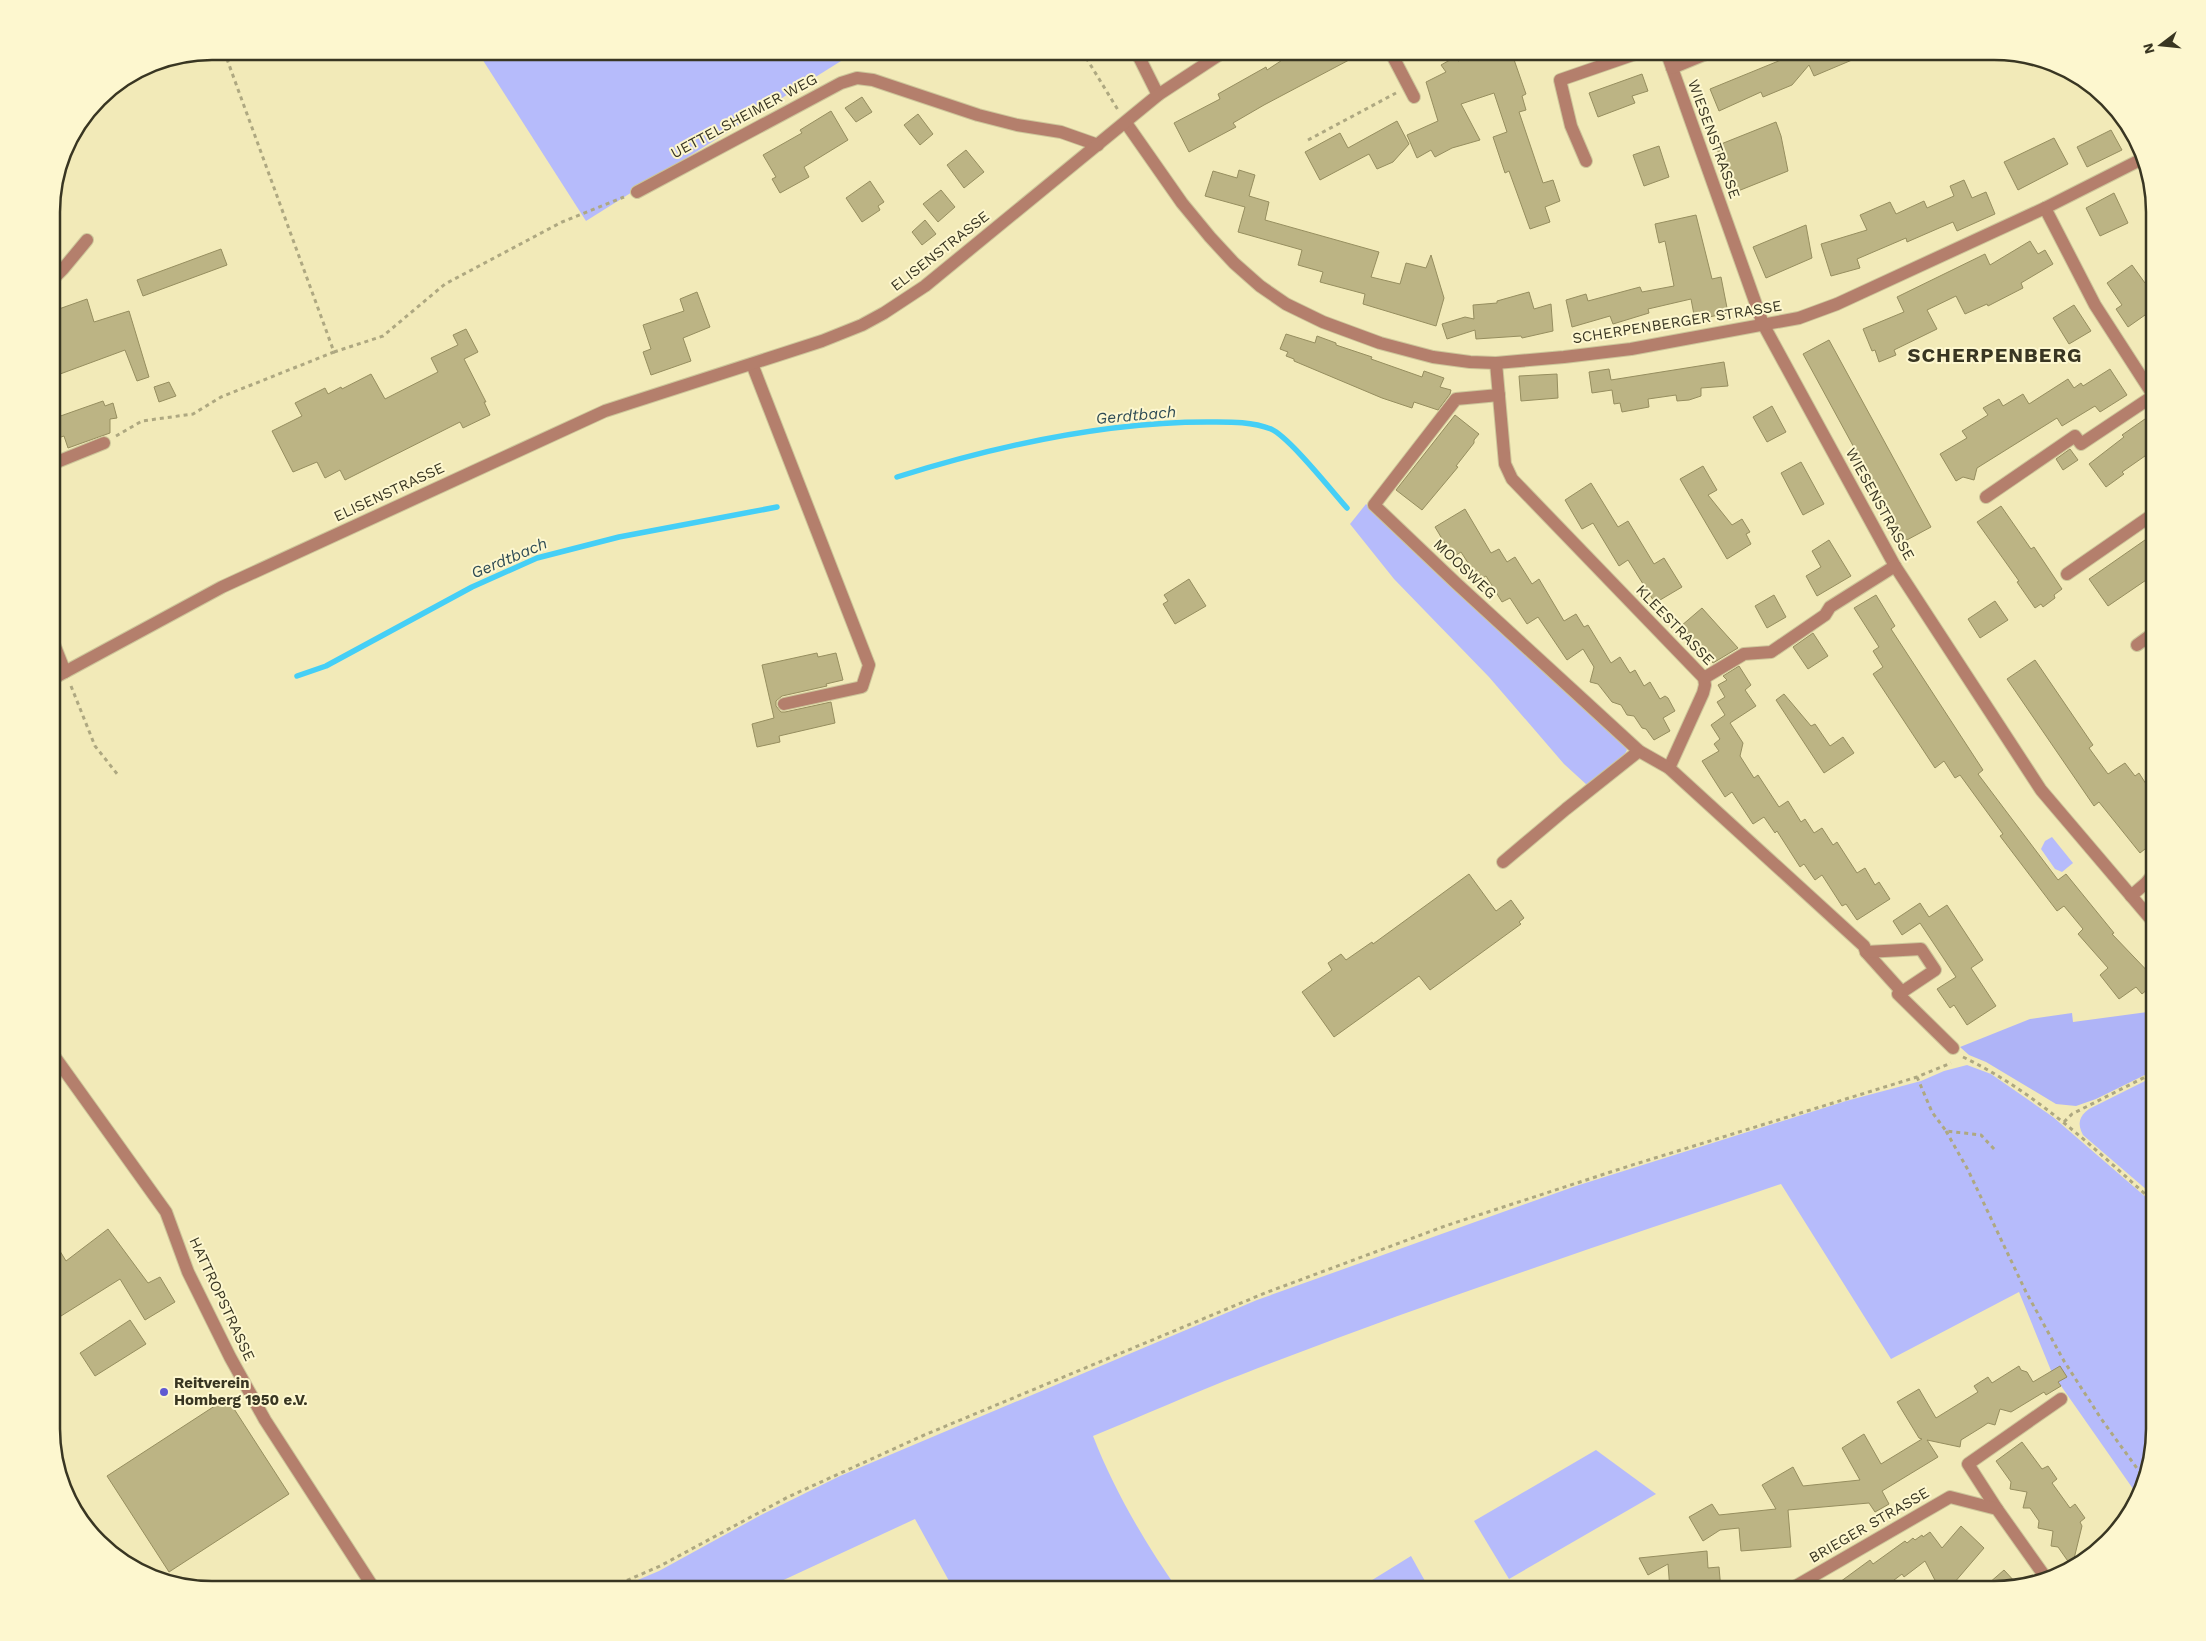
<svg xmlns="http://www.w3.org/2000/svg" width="2206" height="1641" font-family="'Work Sans',sans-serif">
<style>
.green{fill:#b6bbfb}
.forest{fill:#afb4f7}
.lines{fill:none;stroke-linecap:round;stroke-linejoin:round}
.stream{stroke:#45cff6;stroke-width:5.5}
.building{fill:#bcb484;stroke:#968e5f}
.minor-casing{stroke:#cdc69a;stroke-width:14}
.path{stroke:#aea881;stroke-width:3;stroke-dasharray:4 4;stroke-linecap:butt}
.minor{stroke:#b47f6c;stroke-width:12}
.poi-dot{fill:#5f59d2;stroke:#fdf7cf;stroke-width:2}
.labels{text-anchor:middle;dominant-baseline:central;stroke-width:4;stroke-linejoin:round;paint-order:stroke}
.street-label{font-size:15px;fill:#393622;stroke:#fdf7cf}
.poi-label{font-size:15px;font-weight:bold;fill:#393622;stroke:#fdf7cf;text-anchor:start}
.water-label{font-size:16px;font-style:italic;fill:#2e4b54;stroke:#fdf7cf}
.district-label{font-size:20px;font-weight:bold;letter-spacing:1px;fill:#393622;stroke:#fdf7cf}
.rim{fill:none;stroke:#393622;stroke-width:2.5}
</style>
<rect width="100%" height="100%" fill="#f2eab8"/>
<g class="green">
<polygon points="477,51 857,51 586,221"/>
<polygon points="1366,504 1624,744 1627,750 1623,757 1587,785 1564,764 1489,677 1394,579 1350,524"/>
<polygon points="2052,837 2073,863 2062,872 2055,869 2041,849 2045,841"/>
<path d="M1967 1065 1991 1074 2053 1117 2155 1205V1429L2146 1481 2138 1496 2052 1373 2019 1292 1891 1359 1781 1184C1601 1245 1420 1305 1243 1374 1192 1393 1143 1416 1093 1436 1114 1490 1145 1543 1178 1590H954L915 1519 762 1590H614L659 1571 761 1515 840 1476 1257 1300 1576 1186 1846 1101 1921 1081 1944 1071Z"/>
<path d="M2155 1076V1197L2083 1135C2077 1124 2079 1116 2089 1109Z"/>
<polygon points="1596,1450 1656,1494 1509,1579 1474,1521"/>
<polygon points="1411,1556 1430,1590 1356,1590"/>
</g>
<polygon class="forest" points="2155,1011 2155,1070 2096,1099 2076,1106 2056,1104 1986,1062 1969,1055 1960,1047 2030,1019 2072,1013 2073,1022"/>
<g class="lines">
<g class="stream">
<path d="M897 477C996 446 1102 422 1207 422 1228 422 1250 421 1271 429 1289 437 1331 490 1347 508"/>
<polyline points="297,676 326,666 472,587 537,558 619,537 777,507"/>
</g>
</g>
<g class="building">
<polygon points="1296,51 1366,51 1264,105 1233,123 1236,127 1189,152 1174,123 1220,99 1218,94 1266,67 1267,70"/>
<polygon points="1486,51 1511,51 1526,94 1522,96 1526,110 1519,112 1543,183 1553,180 1560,201 1545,207 1550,222 1530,229 1509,171 1505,173 1493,137 1507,132 1494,93 1461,104 1480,140 1452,148 1435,157 1431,150 1417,158 1407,135 1438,121 1426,82 1446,72 1441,65 1457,56 1458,61"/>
<polygon points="1803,51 1871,52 1814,76 1809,65 1792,85 1763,97 1761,92 1719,111 1710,89"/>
<polygon points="1642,74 1648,91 1632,96 1635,103 1598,117 1589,93"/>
<polygon points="862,97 872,112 856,122 845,108"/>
<polygon points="831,111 848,140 804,167 809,177 780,193 772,179 776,177 763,155 802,133 800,130"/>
<polygon points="918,114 933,134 920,145 904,125"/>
<polygon points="1397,121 1409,144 1393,162 1377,169 1369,154 1320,180 1305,152 1340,133 1348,148"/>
<polygon points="1776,122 1781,136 1788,171 1733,193 1716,146"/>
<polygon points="2111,130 2122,150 2087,167 2077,147"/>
<polygon points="2054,138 2068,164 2018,190 2004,162"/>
<polygon points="1659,146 1669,177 1644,186 1633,155"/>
<polygon points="966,150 984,172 964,188 947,165"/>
<polygon points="1239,170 1255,175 1249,196 1269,202 1265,220 1379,252 1371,277 1400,284 1406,263 1426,268 1431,255 1444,298 1436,326 1363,304 1365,294 1320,282 1323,272 1298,265 1302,250 1238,232 1245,207 1205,196 1213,171 1237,178"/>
<polygon points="1964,180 1972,198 1986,192 1995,214 1957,231 1953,222 1907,242 1906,238 1857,259 1860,268 1831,276 1821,244 1867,230 1860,215 1890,202 1896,214 1924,201 1927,208 1954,196 1950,186"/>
<polygon points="870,181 884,202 878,206 880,210 862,222 846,198"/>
<polygon points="941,190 955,207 938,222 923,204"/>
<polygon points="2114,193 2128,223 2100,236 2086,208"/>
<polygon points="1696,215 1712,279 1721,277 1728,313 1695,320 1691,299 1648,309 1649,313 1613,324 1610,316 1572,327 1566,300 1586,294 1588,301 1640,287 1642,292 1674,286 1665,241 1659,243 1655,224"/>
<polygon points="925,220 936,234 922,245 912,232"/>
<polygon points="1806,225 1812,258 1766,278 1753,247"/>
<polygon points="2030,241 2038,254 2045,250 2053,264 2021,283 2023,288 1988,306 1987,304 1965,314 1956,296 1927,310 1937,329 1894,350 1896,355 1879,362 1875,350 1872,351 1863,329 1904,312 1897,297 1985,254 1990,265"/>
<polygon points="221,249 227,265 143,296 137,280"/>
<polygon points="2132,265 2145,283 2155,277 2155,308 2128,327 2116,309 2122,305 2107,283"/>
<polygon points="697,292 710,327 683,338 691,361 651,375 643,352 651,349 643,325 684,311 680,299"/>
<polygon points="1529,292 1534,309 1551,304 1553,331 1522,338 1521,336 1476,339 1475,330 1447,339 1442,324 1465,317 1474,319 1473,305 1497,303 1497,301"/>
<polygon points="87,299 94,322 129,311 149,377 137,381 125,350 52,377 52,317 58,316 56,310"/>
<polygon points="2074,305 2091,331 2069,344 2053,318"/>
<polygon points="466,329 478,352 464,359 486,402 484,402 490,415 463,428 460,422 345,480 340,470 325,478 317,462 293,472 272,431 302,416 295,403 325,388 328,394 341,387 342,389 371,374 385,399 438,372 431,358 458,345 453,335"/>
<polygon points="1286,334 1315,343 1317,336 1336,343 1336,345 1372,357 1371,359 1422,377 1424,371 1444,378 1440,387 1451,390 1450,394 1438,410 1414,402 1412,408 1382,398 1294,361 1294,359 1286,356 1288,352 1280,349"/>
<polygon points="1829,340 1931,527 1905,541 1803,354"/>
<polygon points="1724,362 1728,386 1701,388 1701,396 1689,400 1677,401 1676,395 1648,399 1649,407 1622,412 1620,403 1614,404 1612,390 1592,393 1589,372 1609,369 1611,380"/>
<polygon points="2110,369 2127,395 2100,412 2095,406 2062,426 2057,418 1977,468 1974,480 1963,477 1956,481 1940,454 1967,438 1962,431 1988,415 1983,408 1999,399 2003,406 2023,394 2029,404 2068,379 2074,388 2081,383 2083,386"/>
<polygon points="1557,374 1558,398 1521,401 1519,376"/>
<polygon points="169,382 176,396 159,402 154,387"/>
<polygon points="103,401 105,406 113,403 117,418 110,419 110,433 68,448 64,436 52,440 52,419"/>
<polygon points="1772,406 1786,432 1767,442 1753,417"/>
<polygon points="2155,412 2155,449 2122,472 2124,474 2106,487 2089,464 2124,437 2122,435"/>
<polygon points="1455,415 1479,434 1474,440 1474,443 1456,466 1458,467 1422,510 1396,490"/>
<polygon points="2070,449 2078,460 2063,470 2056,459"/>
<polygon points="1801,462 1824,504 1803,515 1781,473"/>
<polygon points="1703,466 1717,490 1708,495 1732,525 1742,519 1750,532 1746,534 1751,544 1727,559 1680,479"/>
<polygon points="1591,483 1618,527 1628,521 1654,564 1664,558 1682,587 1655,603 1628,560 1619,566 1593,523 1582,529 1565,500"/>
<polygon points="2001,506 2031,549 2034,547 2062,589 2054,595 2055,598 2043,607 2041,604 2035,608 2017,582 2019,581 1977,522"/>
<polygon points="1465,509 1491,553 1499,549 1507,562 1515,557 1532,584 1539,579 1564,621 1576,614 1584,627 1588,625 1611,663 1620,657 1630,673 1635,670 1644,686 1650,682 1660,699 1665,696 1668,698 1675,711 1663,718 1670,731 1654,740 1646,729 1642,728 1634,716 1627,715 1621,705 1612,702 1598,684 1590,682 1594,667 1583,649 1567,660 1538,617 1527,624 1510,598 1502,602 1486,576 1479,580 1461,552 1453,557 1435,527"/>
<polygon points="2155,533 2155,574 2108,606 2089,579"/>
<polygon points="1829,540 1851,576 1817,596 1806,576 1821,567 1812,551"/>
<polygon points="1189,579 1206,606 1175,624 1163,604 1168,601 1164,595"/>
<polygon points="1774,595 1786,617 1767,628 1755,606"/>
<polygon points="1876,595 1895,626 1891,629 1983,770 1978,774 2058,880 2066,874 2114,933 2112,934 2155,979 2155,983 2142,994 2136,987 2119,999 2100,975 2108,968 2078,934 2083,929 2064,906 2057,911 2000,836 2003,834 1960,775 1955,778 1944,761 1935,768 1873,674 1883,667 1873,651 1879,647 1854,608"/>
<polygon points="1995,601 2008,620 1980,638 1968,619"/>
<polygon points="1702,608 1738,648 1713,663 1681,626"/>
<polygon points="1813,633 1828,656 1808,669 1793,647"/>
<polygon points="817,653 818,657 836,653 843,680 826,684 827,686 782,696 776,701 776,706 781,712 785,712 831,702 835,723 779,736 780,742 757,747 752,724 774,718 762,665"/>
<polygon points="2035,660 2093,745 2089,748 2108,774 2125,763 2135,776 2139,773 2155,798 2155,841 2140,853 2099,802 2094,806 2007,679"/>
<polygon points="1739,666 1751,685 1745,690 1756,706 1730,723 1743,743 1740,756 1754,778 1758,775 1779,807 1788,801 1801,822 1805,819 1814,833 1822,828 1833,845 1837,842 1857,873 1865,868 1875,885 1879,882 1890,899 1857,920 1846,904 1842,906 1822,875 1815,880 1804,864 1800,867 1777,831 1775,833 1764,817 1753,824 1732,792 1725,797 1702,761 1719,751 1714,744 1720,739 1711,725 1725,715 1717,702 1725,697 1718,685 1727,680 1723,676"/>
<polygon points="1784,694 1811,726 1815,724 1830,746 1843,737 1854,753 1824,773 1776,700"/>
<polygon points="1469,874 1496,911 1511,900 1524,918 1519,922 1521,924 1430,990 1419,976 1334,1037 1302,992 1332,970 1328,963 1341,954 1346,960 1372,942 1373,944"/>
<polygon points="1920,903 1929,917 1947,905 1983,960 1971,968 1996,1006 1967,1025 1954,1005 1950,1008 1937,989 1956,977 1920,923 1902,935 1893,921"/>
<polygon points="108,1229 148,1283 160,1277 175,1302 145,1320 120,1279 61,1316 52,1301 52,1238 66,1261"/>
<polygon points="130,1320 146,1344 95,1376 80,1353"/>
<polygon points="2019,1366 2021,1370 2027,1372 2033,1382 2060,1366 2067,1377 2058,1382 2061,1386 2046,1395 2044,1392 2011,1412 2000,1409 1995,1425 1988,1423 1982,1427 1961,1440 1960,1447 1927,1440 1938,1457 1882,1491 1889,1504 1875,1512 1869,1503 1788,1510 1791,1547 1741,1551 1739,1528 1720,1530 1703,1541 1689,1517 1712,1504 1719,1515 1776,1509 1762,1485 1793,1467 1803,1486 1860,1480 1842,1448 1864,1434 1881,1464 1922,1439 1919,1438 1897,1402 1919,1389 1936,1418 1978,1392 1974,1386 1988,1377 1992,1383"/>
<polygon points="227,1398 289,1494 169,1572 107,1476"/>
<polygon points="2022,1442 2042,1469 2048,1466 2057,1479 2052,1483 2070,1508 2075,1504 2085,1518 2080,1522 2082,1526 2072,1567 2058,1547 2051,1546 2053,1531 2038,1528 2039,1521 2030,1508 2023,1508 2027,1492 2010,1489 2011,1482 1996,1461"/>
<polygon points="1961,1526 1984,1548 1948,1590 1937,1590 1937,1584 1925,1561 1904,1577 1902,1574 1881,1590 1829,1590 1870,1560 1873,1564 1905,1541 1907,1543 1913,1538 1915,1540 1922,1535 1923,1537 1930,1532 1942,1548"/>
<polygon points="1707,1551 1708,1568 1719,1567 1721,1590 1670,1590 1668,1564 1648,1575 1639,1558"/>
<polygon points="2004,1570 2017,1584 1994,1590 1981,1590"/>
</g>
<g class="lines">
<defs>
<g id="minor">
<polyline points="1136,51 1158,95"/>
<polyline points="1390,51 1414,97"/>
<polyline points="1666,51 1763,324 1895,566 2041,790 2155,924"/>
<polyline points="1672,68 1713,51"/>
<polyline points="1126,123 1182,203 1210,237 1234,263 1260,286 1286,304 1323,322 1380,343 1433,357 1470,362 1496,363 1564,357 1631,349 1799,318 1837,304 2045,208 2142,159"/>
<polyline points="1586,161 1571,126 1560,80 1644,51"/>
<polyline points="637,192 841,83 857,78 873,80 978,115 1017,125 1061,132 1098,145"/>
<polyline points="2045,208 2095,305 2155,398"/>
<polyline points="52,280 63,269 87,240"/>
<polyline points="1496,363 1505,464 1512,479 1704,678 1705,685 1703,693 1669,768"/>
<polyline points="752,364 869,665 862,687 784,704"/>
<polyline points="1499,395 1456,399 1374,505 1456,583 1639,751 1669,768 1864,946 1866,952 1902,992 1898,994 1953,1048"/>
<polyline points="52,464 104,443"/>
<polyline points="1986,497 2075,436 2081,444 2153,396"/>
<polyline points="2067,574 2155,513"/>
<polyline points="52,639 65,672"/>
<polyline points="2137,645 2155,632"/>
<polyline points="1704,678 1744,654 1771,652 1825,615 1830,607 1895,566"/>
<polyline points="52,679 222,587 605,411 822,341 862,325 884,313 925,286 1158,95 1225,51"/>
<polyline points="1503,862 1566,809 1639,751"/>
<polyline points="2131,896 2146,883 2155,872"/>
<polyline points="1866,952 1921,949 1935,970 1902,992"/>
<polyline points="52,1053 166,1212 188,1272 230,1357 265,1420 375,1590"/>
<polyline points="1997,1509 1968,1464 2061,1399"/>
<polyline points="1789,1590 1950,1497 1997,1509 2046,1578"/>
</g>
</defs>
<use href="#minor" class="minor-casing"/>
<g class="path">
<polyline points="1082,51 1118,110"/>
<polyline points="1308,140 1396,93"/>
<polyline points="334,352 383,336 445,284 562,222 624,197"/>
<polyline points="116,436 142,421 193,414 221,397 334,352 224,51"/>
<polyline points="71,686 95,746 118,775"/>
<path d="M1963 1057C2036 1092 2095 1149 2155 1203"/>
<polyline points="1917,1077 1932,1112 1946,1131 1981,1135 1995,1150"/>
<polyline points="2064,1122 2072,1114 2155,1072"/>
<polyline points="1946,1131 1968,1170 2026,1292 2064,1361 2100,1417 2146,1481"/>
<polyline points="605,1590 660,1566 788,1497 922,1436 1265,1293 1445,1226 1629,1166 1917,1077 1951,1063"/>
</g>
<use href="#minor" class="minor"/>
</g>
<circle class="poi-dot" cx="164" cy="1392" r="5"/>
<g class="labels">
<g class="street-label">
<text transform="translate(744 116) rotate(-28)">UETTELSHEIMER WEG</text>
<text transform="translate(1714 139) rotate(70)">WIESENSTRASSE</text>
<text transform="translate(940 251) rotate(-38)">ELISENSTRASSE</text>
<text transform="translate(1677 322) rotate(-9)">SCHERPENBERGER STRASSE</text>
<text transform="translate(389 492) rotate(-25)">ELISENSTRASSE</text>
<text transform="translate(1880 504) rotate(61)">WIESENSTRASSE</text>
<text transform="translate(1465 569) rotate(43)">MOOSWEG</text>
<text transform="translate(1675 625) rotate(46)">KLEESTRASSE</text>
<text transform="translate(222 1299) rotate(65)">HATTROPSTRASSE</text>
<text transform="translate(1869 1525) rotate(-30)">BRIEGER STRASSE</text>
</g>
<g class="poi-label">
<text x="174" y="1383">Reitverein<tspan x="174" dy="17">Homberg 1950 e.V.</tspan></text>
</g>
<g class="water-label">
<text transform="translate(1136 415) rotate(-5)">Gerdtbach</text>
<text transform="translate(509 558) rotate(-23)">Gerdtbach</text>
</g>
<g class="district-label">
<text x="1995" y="355">SCHERPENBERG</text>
</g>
</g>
<path d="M0 0H2206V1641H0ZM212 60H1994A152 152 0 0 1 2146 212V1429A152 152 0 0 1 1994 1581H212A152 152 0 0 1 60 1429V212A152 152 0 0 1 212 60Z" fill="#fdf7cf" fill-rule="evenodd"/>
<path class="rim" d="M212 60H1994A152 152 0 0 1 2146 212V1429A152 152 0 0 1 1994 1581H212A152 152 0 0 1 60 1429V212A152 152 0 0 1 212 60Z"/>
<g transform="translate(2161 45) rotate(254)" stroke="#fdf7cf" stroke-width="4" paint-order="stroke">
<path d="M0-4L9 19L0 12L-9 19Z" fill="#393622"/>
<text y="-8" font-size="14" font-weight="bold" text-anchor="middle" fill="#393622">N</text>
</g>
</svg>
